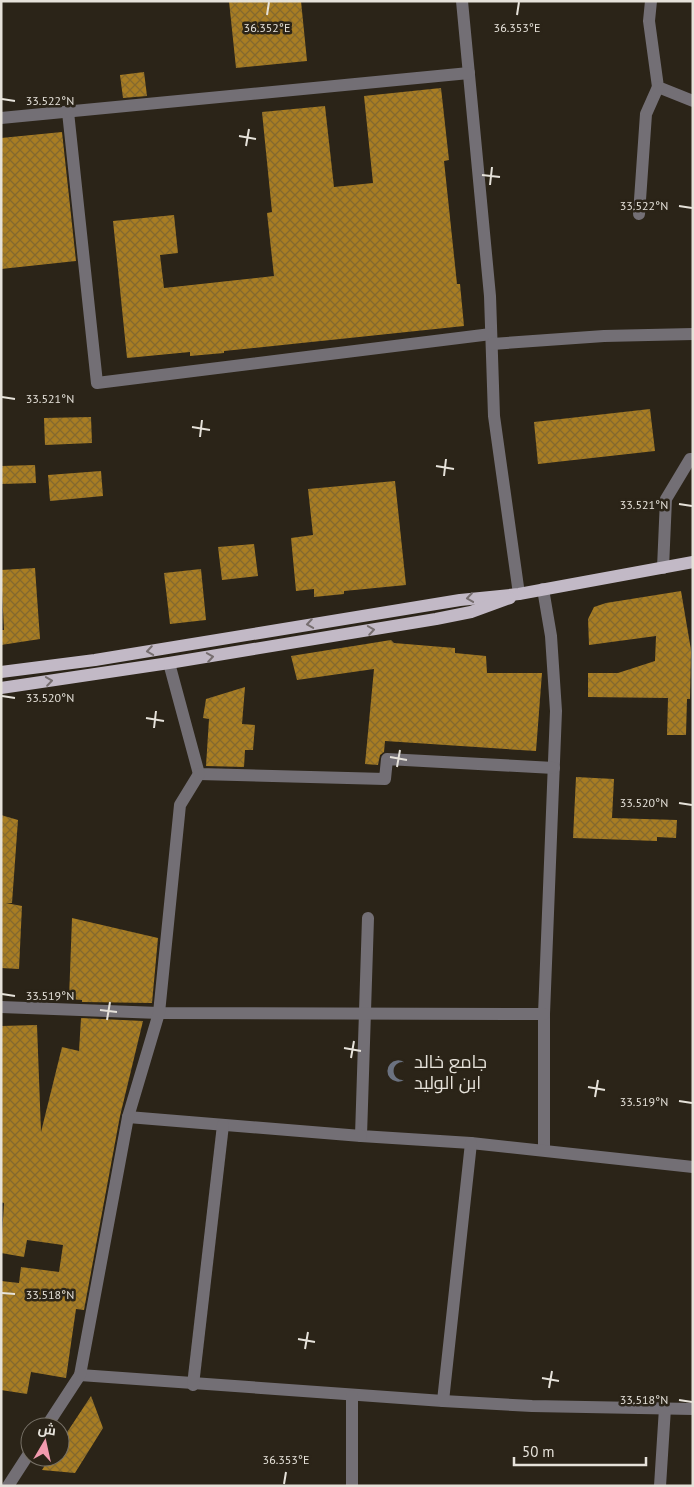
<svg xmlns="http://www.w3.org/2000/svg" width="694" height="1487" font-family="'PT Sans',Cairo,sans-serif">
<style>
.building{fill:url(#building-cross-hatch)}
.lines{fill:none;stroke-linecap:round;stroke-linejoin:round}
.minor{stroke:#736f75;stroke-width:12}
.major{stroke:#c2b9c6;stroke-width:12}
.oneway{stroke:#766e6f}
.ticks{fill:none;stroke:#e6e2da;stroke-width:2}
.labels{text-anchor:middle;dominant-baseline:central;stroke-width:5;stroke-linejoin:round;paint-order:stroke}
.poi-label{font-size:18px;fill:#e6e2da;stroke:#2b2418;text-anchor:start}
.ticks-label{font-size:12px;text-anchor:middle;fill:#e6e2da;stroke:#2b2418;stroke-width:5;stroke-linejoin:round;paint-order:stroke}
</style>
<defs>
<pattern id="building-cross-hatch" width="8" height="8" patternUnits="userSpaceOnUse" patternTransform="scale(1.25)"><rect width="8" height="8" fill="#a87d23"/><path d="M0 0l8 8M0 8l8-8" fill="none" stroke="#85692e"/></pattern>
</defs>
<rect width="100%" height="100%" fill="#2b2418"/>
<g class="building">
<polygon points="229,1 301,1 307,61 236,68"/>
<polygon points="144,72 147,96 123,98 120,75"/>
<polygon points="441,88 449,160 444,161 457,284 460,284 464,326 224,351 224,353 190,356 190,352 127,358 113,221 174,215 178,253 160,255 164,288 274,276 267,213 272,212 262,112 325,106 334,187 373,183 364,96"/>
<polygon points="62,132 76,261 1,269 1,138"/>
<polygon points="650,409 655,451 538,464 534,422"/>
<polygon points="91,417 92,443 45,445 44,418"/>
<polygon points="35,465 36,483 1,484 1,466"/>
<polygon points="101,471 103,496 50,501 48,475"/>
<polygon points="395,481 406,585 344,591 344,594 314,597 314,589 296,591 291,538 313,535 308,489"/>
<polygon points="254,544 258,576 222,580 218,547"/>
<polygon points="35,568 40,639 1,645 1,630 4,630 1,570"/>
<polygon points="201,569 206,620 170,624 164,573"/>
<polygon points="681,591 691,650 690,699 687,699 686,735 667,735 668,698 588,697 588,673 618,673 655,661 656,636 589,645 588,619 594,607 606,603"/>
<polygon points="391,640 394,643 455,648 455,653 486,656 487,673 542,673 536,751 385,741 384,752 380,755 378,765 365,764 374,669 297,680 291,656"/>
<polygon points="245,687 242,724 255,725 253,750 245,750 244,767 206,766 209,719 203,718 206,699"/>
<polygon points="576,777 614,779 612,818 677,820 676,838 657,837 657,841 573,838"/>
<polygon points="1,815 18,820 12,903 6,903 22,906 19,969 1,968"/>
<polygon points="72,918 158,938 152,1003 82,1002 82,1000 69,999"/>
<polygon points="81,1018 143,1021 120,1116 84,1310 76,1309 66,1378 31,1372 27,1394 1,1390 1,1281 19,1283 21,1267 59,1272 63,1245 27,1240 24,1257 1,1253 4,1203 1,1202 1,1026 37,1025 41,1132 62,1047 79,1051"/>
<polygon points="91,1396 103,1428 75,1473 42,1470 50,1457 60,1457 60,1443"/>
</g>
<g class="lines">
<g class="minor">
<polyline points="462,1 490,296 494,416 519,594"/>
<polyline points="651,1 649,21 658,87 693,101"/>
<polyline points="68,112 97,383 491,334"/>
<polyline points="1,118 469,73"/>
<polyline points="639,214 646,114 658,87"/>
<polyline points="492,344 604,336 693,334"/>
<polyline points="663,568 666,499 690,459 693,459"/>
<polyline points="543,589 551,636 556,711 544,1014 544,1150"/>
<polyline points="169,663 199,774 385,779 387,759 554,768"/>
<polyline points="368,918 361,1136 471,1143 693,1167"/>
<polyline points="1,1007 159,1013 544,1014"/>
<polyline points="128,1117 361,1136"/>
<polyline points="80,1375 443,1401 532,1406 693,1409"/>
<polyline points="193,1385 223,1125"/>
<polyline points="443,1401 471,1143"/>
<polyline points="46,1427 80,1375 128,1117 159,1013 180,805 199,774"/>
<polyline points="8,1486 30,1452"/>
<polyline points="352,1486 352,1396"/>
<polyline points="660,1486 665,1408"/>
</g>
<g class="major">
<polyline points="1,672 95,660 460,600 519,594 693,562"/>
<polyline points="1,688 169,663 436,619 471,612 510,598"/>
</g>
</g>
<defs><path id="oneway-chevron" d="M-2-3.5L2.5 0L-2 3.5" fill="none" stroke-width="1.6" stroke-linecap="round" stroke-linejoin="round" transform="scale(1.25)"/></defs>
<g class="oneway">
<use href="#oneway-chevron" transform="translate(470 598) rotate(172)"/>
<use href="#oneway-chevron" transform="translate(310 624) rotate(171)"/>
<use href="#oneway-chevron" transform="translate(371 630) rotate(-9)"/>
<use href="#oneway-chevron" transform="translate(150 651) rotate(171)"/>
<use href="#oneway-chevron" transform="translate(210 657) rotate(-9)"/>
<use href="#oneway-chevron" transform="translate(49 681) rotate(-8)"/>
</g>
<path class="ticks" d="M267 15 269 2M517 15 519 2M2 99 15 101M239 136 256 139M246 146 249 129M482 175 500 177M490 185 492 167M679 206 692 208M2 397 15 399M192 427 210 430M200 437 202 420M436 466 454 469M444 476 446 459M679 504 692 506M2 696 15 698M146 718 164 721M154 728 156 711M390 757 407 760M397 767 400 750M679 803 692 805M2 994 15 996M100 1010 117 1012M107 1020 110 1002M344 1048 361 1051M351 1058 354 1041M588 1087 605 1090M595 1097 598 1080M679 1101 692 1103M2 1293 15 1294M298 1339 315 1342M305 1349 308 1332M542 1378 559 1381M549 1388 552 1371M679 1400 692 1402M284 1484 286 1472"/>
<defs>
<symbol id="mosque-bare" viewBox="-9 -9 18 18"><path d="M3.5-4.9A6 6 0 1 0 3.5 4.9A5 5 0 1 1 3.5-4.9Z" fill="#6b7280" stroke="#2b2418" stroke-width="2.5" paint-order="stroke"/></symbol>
</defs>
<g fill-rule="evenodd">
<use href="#mosque-bare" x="382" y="1055" width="32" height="32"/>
</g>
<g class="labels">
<g class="poi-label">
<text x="414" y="1061">جامع خالد<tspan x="414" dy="21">ابن الوليد</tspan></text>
</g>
</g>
<g class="ticks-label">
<text x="267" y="32">36.352°E</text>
<text x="517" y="32">36.353°E</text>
<text x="50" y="105">33.522°N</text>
<text x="644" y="210">33.522°N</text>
<text x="50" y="403">33.521°N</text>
<text x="644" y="509">33.521°N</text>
<text x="50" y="702">33.520°N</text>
<text x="644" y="807">33.520°N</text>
<text x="50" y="1000">33.519°N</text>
<text x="644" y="1106">33.519°N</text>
<text x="50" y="1299">33.518°N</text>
<text x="644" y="1404">33.518°N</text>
<text x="286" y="1464">36.353°E</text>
</g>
<rect width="694" height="1487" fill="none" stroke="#e6e2da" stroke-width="5"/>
<g transform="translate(45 1442) rotate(9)"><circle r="24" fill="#2b2418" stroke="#767066"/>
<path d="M0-4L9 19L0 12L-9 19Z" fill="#f29aae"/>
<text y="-8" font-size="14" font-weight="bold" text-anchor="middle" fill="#e6e2da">ش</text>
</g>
<path d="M514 1457v8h132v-8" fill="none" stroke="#e6e2da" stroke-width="2.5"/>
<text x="522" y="1457" font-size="15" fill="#e6e2da" stroke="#2b2418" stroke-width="4" paint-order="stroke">50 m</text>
</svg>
